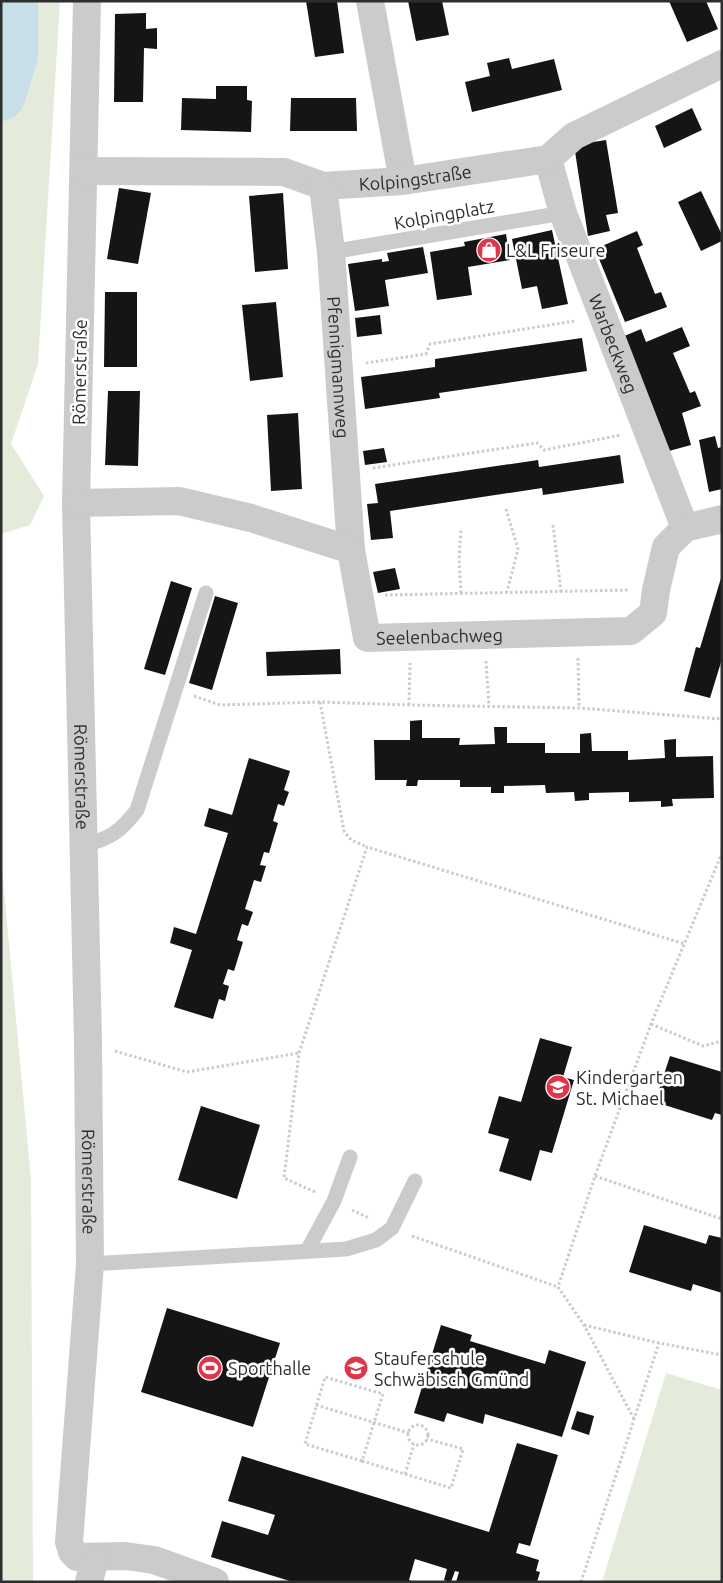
<svg xmlns="http://www.w3.org/2000/svg" width="723" height="1583" font-family="Ubuntu,sans-serif">
<style>
.green{fill:#e4ebdb}
.lines{fill:none;stroke-linecap:round;stroke-linejoin:round}
.river{stroke:#c8dfea;stroke-width:48}
.building{fill:#151515}
.path{stroke:#cbcbcb;stroke-width:3;stroke-dasharray:2.5 2.5;stroke-linecap:butt}
.lane{stroke:#cbcbcb;stroke-width:15}
.street{stroke:#cbcbcb;stroke-width:28}
.labels{text-anchor:middle;dominant-baseline:central;stroke-width:5;stroke-linejoin:round;paint-order:stroke}
.street-label{font-size:18px;fill:#2e2e2e;stroke:#fff}
.poi-label{font-size:18px;fill:#2e2e2e;stroke:#fff;text-anchor:start}
</style>
<rect width="100%" height="100%" fill="#fff"/>
<g class="green">
<polygon points="1,1 60,1 38,364 11,444 44,496 30,525 1,534"/>
<polygon points="1,858 31,1180 33,1582 1,1582"/>
<polygon points="666,1373 722,1390 722,1582 602,1582"/>
</g>
<g class="lines">
<polyline class="river" points="1,97 14,56 14,1"/>
</g>
<g class="building">
<polygon points="306,1 337,1 344,53 315,57"/>
<polygon points="408,1 442,1 449,35 416,41"/>
<polygon points="669,1 706,1 718,29 687,42"/>
<polygon points="146,13 146,29 157,28 157,49 144,48 143,102 114,102 115,14"/>
<polygon points="509,58 512,69 554,59 562,90 472,112 465,82 490,76 487,63"/>
<polygon points="216,86 247,86 247,100 252,101 251,132 181,130 182,98 216,99"/>
<polygon points="291,98 356,98 357,131 290,131"/>
<polygon points="692,108 702,130 664,148 655,126"/>
<polygon points="606,140 618,213 606,215 610,231 588,236 574,145"/>
<polygon points="119,188 151,193 138,264 107,259"/>
<polygon points="701,191 722,235 722,241 701,251 678,202"/>
<polygon points="283,193 288,269 255,272 249,196"/>
<polygon points="552,230 568,304 542,309 537,286 522,289 512,239"/>
<polygon points="637,231 643,245 637,248 655,294 661,292 667,307 625,322 595,249"/>
<polygon points="506,234 510,260 468,267 472,295 437,300 430,252 465,246 464,242"/>
<polygon points="423,247 428,273 385,280 389,306 355,311 348,264 382,259 382,262 389,261 387,253"/>
<polygon points="105,292 137,292 137,367 104,367"/>
<polygon points="276,302 283,377 250,381 242,305"/>
<polygon points="380,315 382,334 357,337 355,318"/>
<polygon points="682,327 690,346 673,353 690,393 695,391 701,406 682,413 691,445 669,451 622,337 641,329 646,342"/>
<polygon points="582,338 587,371 439,393 440,398 365,409 361,377 435,367 435,359"/>
<polygon points="108,391 140,391 138,466 105,465"/>
<polygon points="298,413 302,489 271,491 267,415"/>
<polygon points="715,436 718,448 722,447 722,489 709,492 699,440"/>
<polygon points="384,448 387,462 365,465 363,451"/>
<polygon points="620,455 624,483 543,495 542,488 390,511 393,538 371,540 367,504 378,503 375,484 538,460 539,467"/>
<polygon points="395,568 400,589 378,593 373,572"/>
<polygon points="721,578 722,659 710,698 684,691 696,647 700,648"/>
<polygon points="171,581 192,588 165,675 144,669"/>
<polygon points="215,596 238,603 212,690 189,683"/>
<polygon points="340,649 341,674 267,676 266,652"/>
<polygon points="422,720 422,738 460,738 459,745 495,744 494,727 507,727 507,743 545,743 545,753 580,753 580,734 591,733 592,751 628,751 628,760 665,758 664,740 676,739 676,757 713,756 714,798 672,799 673,806 661,807 661,801 629,802 629,792 589,793 589,800 575,801 574,792 546,793 545,785 504,786 504,793 491,793 491,787 460,787 460,780 418,780 417,786 406,786 407,780 375,780 374,740 410,740 410,721"/>
<polygon points="249,758 290,771 284,790 289,792 284,806 278,804 273,821 278,823 269,853 264,852 260,865 266,866 261,882 254,880 245,909 253,912 248,926 242,924 237,940 243,942 234,971 228,969 223,984 229,986 225,1001 219,999 213,1019 174,1007 192,950 170,943 174,927 196,934 228,833 204,826 209,808 232,815"/>
<polygon points="540,1038 572,1047 563,1077 574,1080 552,1153 540,1150 531,1181 499,1171 509,1139 488,1133 499,1096 521,1102"/>
<polygon points="670,1056 722,1072 722,1115 715,1113 712,1120 655,1102"/>
<polygon points="201,1106 260,1125 237,1199 178,1180"/>
<polygon points="644,1225 706,1244 709,1235 722,1238 722,1293 693,1284 691,1291 629,1272"/>
<polygon points="167,1308 280,1343 253,1427 141,1392"/>
<polygon points="441,1325 472,1335 470,1341 545,1364 549,1350 586,1362 562,1437 485,1414 483,1424 447,1413 444,1422 414,1413"/>
<polygon points="577,1411 594,1416 589,1435 571,1429"/>
<polygon points="517,1443 558,1455 530,1546 519,1543 516,1553 539,1560 536,1571 540,1572 537,1582 456,1582 459,1572 455,1571 451,1582 448,1582 444,1580 447,1569 415,1559 409,1580 415,1582 293,1582 211,1557 222,1521 268,1535 275,1515 228,1501 242,1456 489,1532"/>
</g>
<g class="lines">
<g class="path">
<polyline points="366,363 426,354 430,344 575,321"/>
<polyline points="373,468 537,443 544,450 621,435"/>
<polyline points="506,509 518,549 507,592"/>
<polyline points="553,525 561,592"/>
<polyline points="461,593 459,560 461,528"/>
<polyline points="385,595 629,590"/>
<polyline points="578,658 579,708"/>
<polyline points="486,661 489,706"/>
<polyline points="194,696 220,705 320,702 409,705 579,708 722,719"/>
<polyline points="320,702 344,831 351,840 367,847"/>
<polyline points="409,705 410,663"/>
<polyline points="651,1024 703,1046 722,1041"/>
<polyline points="115,1051 187,1072 299,1053"/>
<polyline points="595,1176 722,1219"/>
<polyline points="315,1192 284,1178 299,1053 367,847 685,944"/>
<polyline points="352,1210 369,1218"/>
<polyline points="412,1236 558,1287"/>
<polyline points="584,1325 659,1343 722,1355"/>
<polyline points="316,1405 409,1433"/>
<polyline points="634,1419 584,1325 558,1287 595,1176 651,1024 722,853"/>
<circle cx="418" cy="1435" r="10"/>
<polyline points="362,1461 305,1444 325,1377 383,1394 362,1461 451,1488 463,1449 427,1439"/>
<polyline points="405,1474 414,1444"/>
<polyline points="581,1582 659,1343"/>
</g>
<g class="lane">
<polyline points="331,252 563,213"/>
<path d="M84 845C110 839 121 831 137 810L206 593"/>
<polyline points="307,1251 334,1201 350,1157"/>
<polyline points="90,1264 346,1249 376,1240 392,1228 415,1181"/>
</g>
<g class="street">
<path id="s1" d="M87 1 76 503 88 1042 90 1264 69 1542 72 1552 77 1557 125 1556 154 1560 215 1582"/>
<polyline points="370,1 403,181"/>
<path id="s2" d="M548 159 563 213 685 528"/>
<path id="s3" d="M84 171 284 172 323 186 403 181 548 159 574 136 722 64"/>
<path id="s4" d="M323 186 331 252 351 550"/>
<path id="s5" d="M76 503 179 501 251 518 351 550 367 638 631 631 653 613 656 590 666 547 685 528 722 519"/>
<polyline points="89,1582 95,1557"/>
</g>
</g>
<defs>
<symbol id="shop-disc" viewBox="-11 -11 22 22"><circle r="9.5" fill="#e03449" stroke="#fff"/><path d="M-5-2.5h2.3a2.7 3.5 0 0 1 5.4 0H5L5.5 6h-11ZM-1.5-2.5h3a1.5 2.3 0 0 0-3 0Z" fill="#fff"/></symbol>
<symbol id="school-disc" viewBox="-11 -11 22 22"><circle r="9.5" fill="#e03449" stroke="#fff"/><path d="M0-5L7-2L0 1L-7-2ZM-4 1L0 2.5L4 1V4Q0 6-4 4Z" fill="#fff"/></symbol>
<symbol id="stadium-disc" viewBox="-11 -11 22 22"><circle r="9.5" fill="#e03449" stroke="#fff"/><path d="M0-5a6.5 5 0 1 0 0 10a6.5 5 0 1 0 0-10ZM-3.5-1.8h7v3.6h-7Z" fill="#fff"/></symbol>
</defs>
<g fill-rule="evenodd">
<use href="#shop-disc" x="475" y="236" width="28" height="28"/>
<use href="#school-disc" x="544" y="1073" width="28" height="28"/>
<use href="#stadium-disc" x="196" y="1354" width="28" height="28"/>
<use href="#school-disc" x="342" y="1354" width="28" height="28"/>
</g>
<g class="labels">
<g class="street-label">
<text stroke="none"><textPath href="#s3" startOffset="334">Kolpingstraße</textPath></text>
<text transform="translate(444 214) rotate(-10)">Kolpingplatz</text>
<text stroke="none"><textPath href="#s2" startOffset="196">Warbeckweg</textPath></text>
<text stroke="none"><textPath href="#s4" startOffset="182">Pfennigmannweg</textPath></text>
<text transform="translate(79 372) rotate(-89)">Römerstraße</text>
<text stroke="none"><textPath href="#s5" startOffset="444">Seelenbachweg</textPath></text>
<text stroke="none"><textPath href="#s1" startOffset="776">Römerstraße</textPath></text>
<text stroke="none"><textPath href="#s1" startOffset="1181">Römerstraße</textPath></text>
</g>
<g class="poi-label">
<text x="506" y="250">L&amp;L Friseure</text>
<text x="576" y="1077">Kindergarten<tspan x="576" dy="21">St. Michael</tspan></text>
<text x="374" y="1358">Stauferschule<tspan x="374" dy="21">Schwäbisch Gmünd</tspan></text>
<text x="228" y="1368">Sporthalle</text>
</g>
</g>
<rect width="723" height="1583" fill="none" stroke="#2e2e2e" stroke-width="5"/>
</svg>
